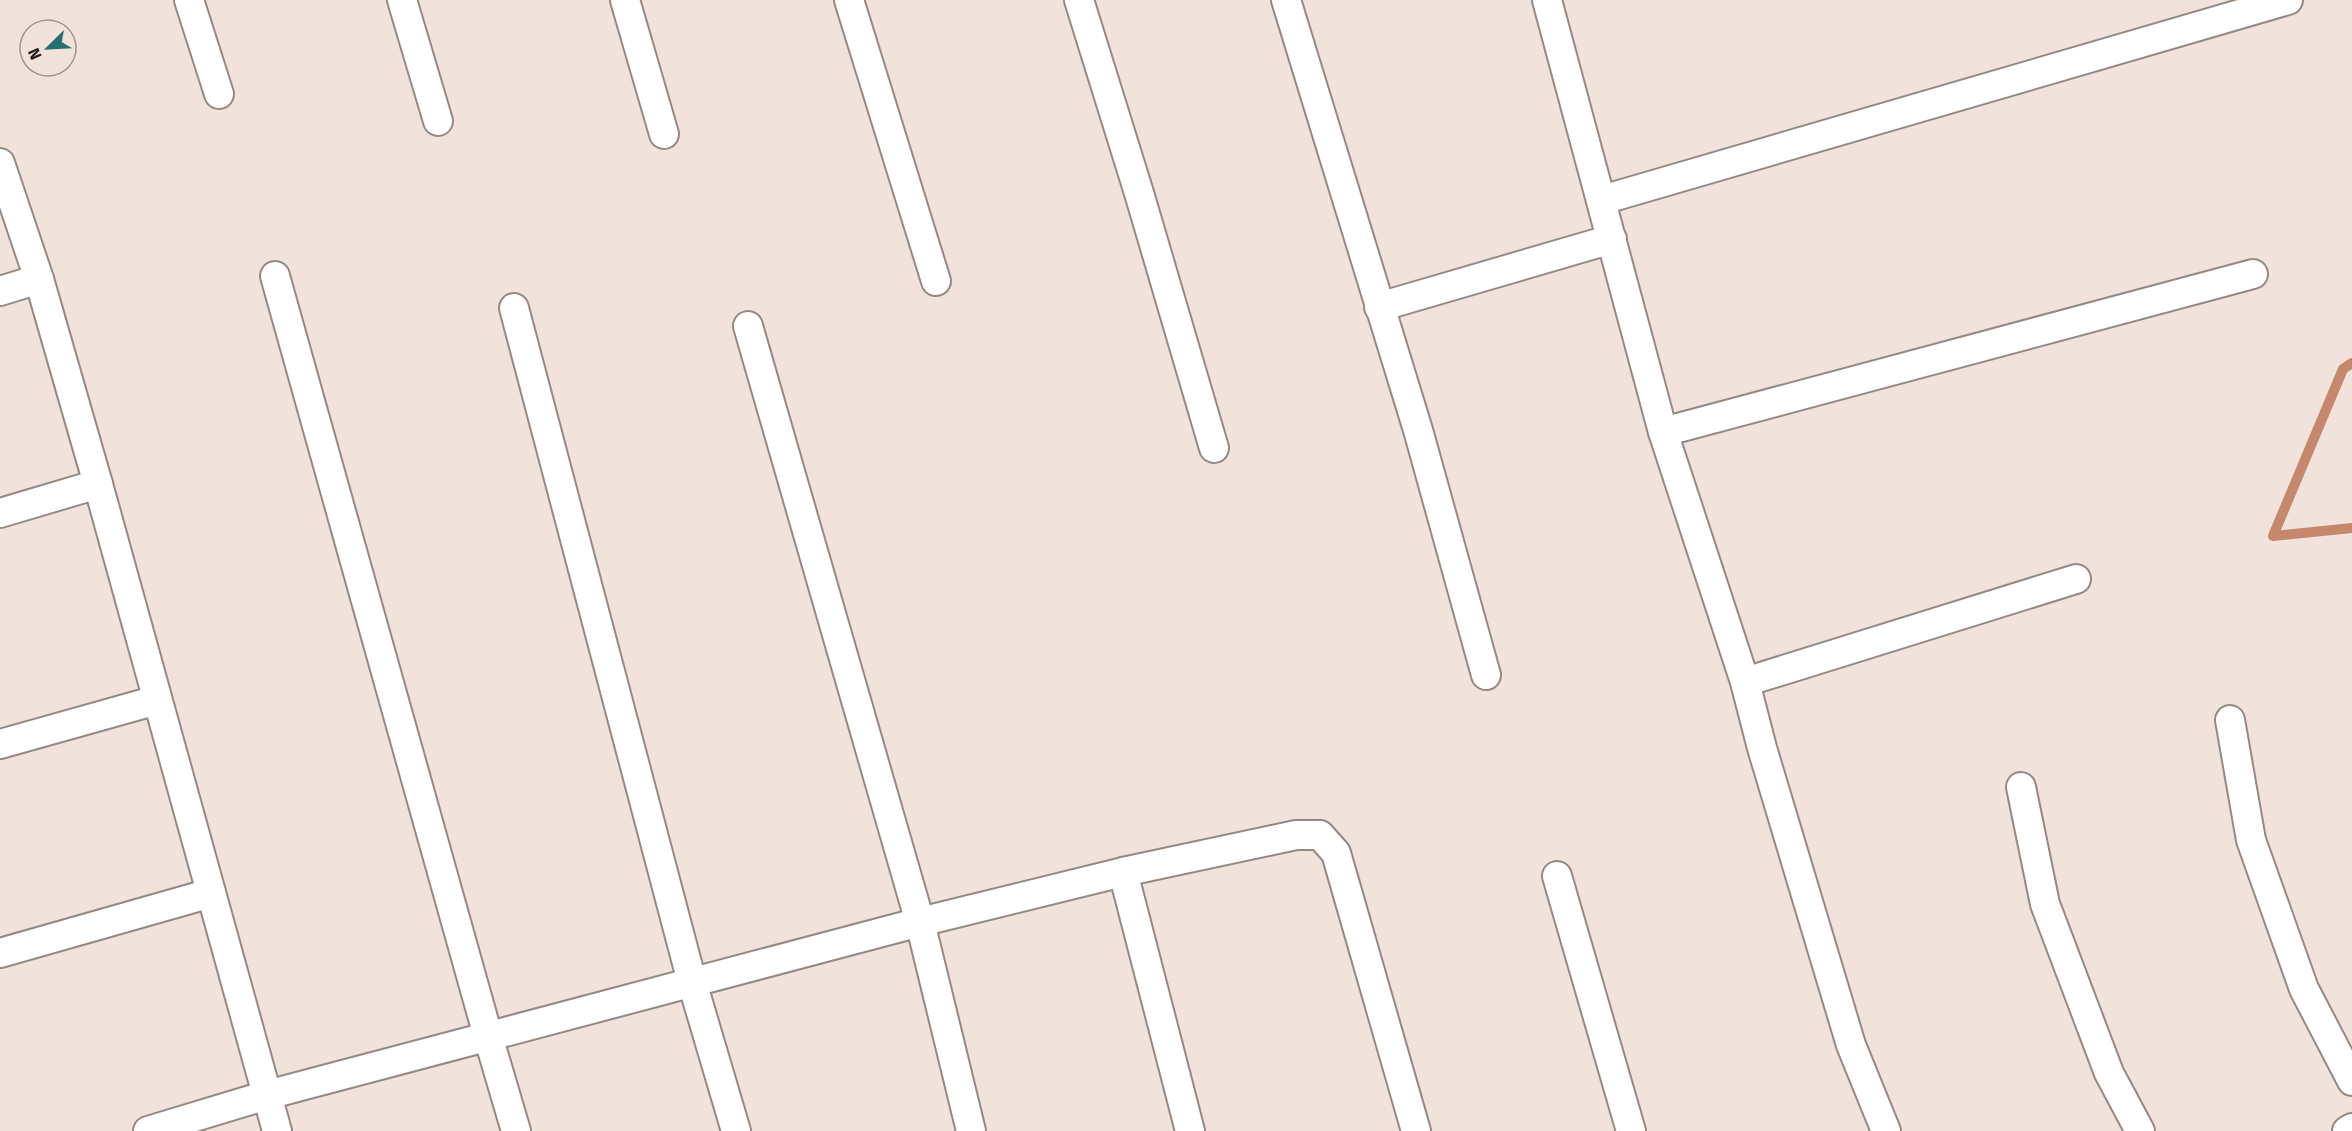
<svg xmlns="http://www.w3.org/2000/svg" width="2352" height="1131" font-family="'Fira Sans',sans-serif">
<style>
.lines{fill:none;stroke-linecap:round;stroke-linejoin:round}
.stream{stroke:#c5886c;stroke-width:10}
.street-casing{stroke:#968983;stroke-width:32}
.street{stroke:#fff;stroke-width:28}
</style>
<rect width="100%" height="100%" fill="#f1e2dc"/>
<g class="lines">
<polyline class="stream" points="2352,363 2343,369 2273,536 2352,528"/>
<defs>
<g id="street">
<polyline points="189,0 219,94"/>
<polyline points="402,0 438,121"/>
<polyline points="625,0 664,134"/>
<polyline points="849,0 936,281"/>
<polyline points="1079,0 1139,193 1214,448"/>
<polyline points="1286,0 1418,430 1486,675"/>
<polyline points="1547,0 1663,432 1745,682 1762,748 1851,1045 1886,1131"/>
<polyline points="0,163 39,279 98,484 277,1131"/>
<polyline points="1602,200 2288,0"/>
<polyline points="275,276 488,1036 516,1131"/>
<polyline points="0,291 39,279"/>
<polyline points="1379,307 1612,239"/>
<polyline points="514,308 692,982 736,1131"/>
<polyline points="748,326 920,922 971,1131"/>
<polyline points="1663,432 2253,274"/>
<polyline points="0,513 98,484"/>
<polyline points="1745,682 2076,579"/>
<polyline points="2230,720 2251,840 2304,989 2352,1081"/>
<polyline points="0,744 157,700"/>
<polyline points="2021,787 2045,904 2109,1073 2140,1131"/>
<polyline points="1123,872 1190,1131"/>
<polyline points="1557,876 1631,1131"/>
<polyline points="0,953 211,893"/>
<polyline points="148,1131 267,1095 920,922 1123,872 1296,835 1320,835 1336,853 1416,1131"/>
<polyline points="2347,1131 2352,1128"/>
</g>
</defs>
<use href="#street" class="street-casing"/>
<use href="#street" class="street"/>
</g>
<g transform="translate(48 48) rotate(246)"><circle r="28" fill="#f1e2dc" stroke="#9f948f" stroke-width="1.5"/>
<path d="M0-4.5L10 22L0 15L-10 22Z" fill="#246f70"/>
<text y="-9" font-size="16" font-weight="bold" text-anchor="middle" fill="#231e1c">N</text>
</g>
</svg>
